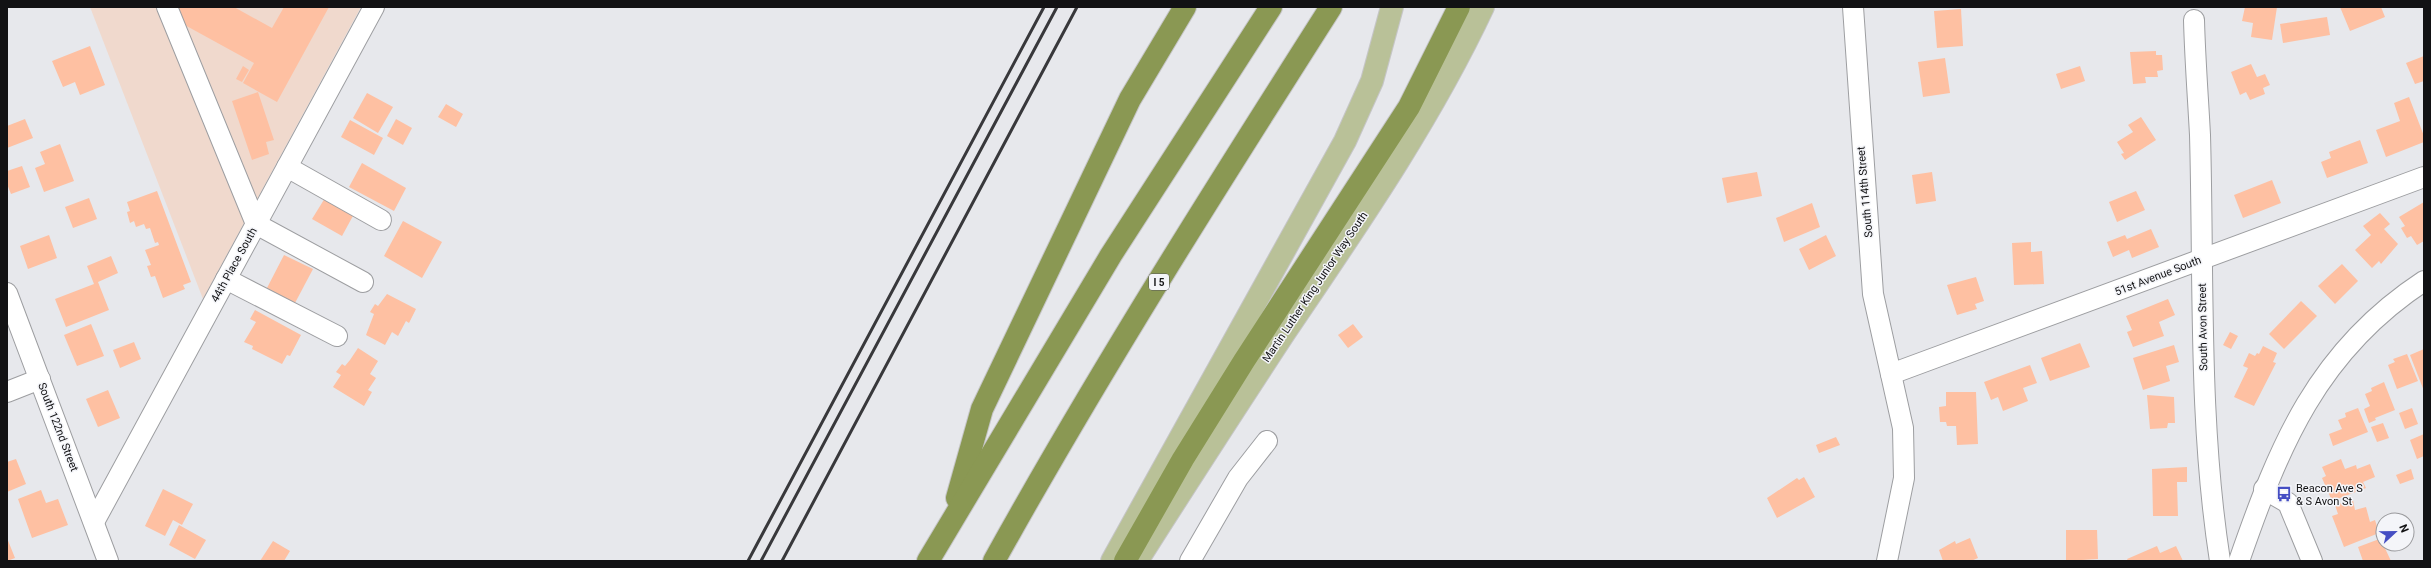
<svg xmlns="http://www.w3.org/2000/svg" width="2431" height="568" font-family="Roboto,sans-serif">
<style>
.industrial{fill:#f0d9cd}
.building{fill:#fec0a2}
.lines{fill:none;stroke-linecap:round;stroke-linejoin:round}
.minor-casing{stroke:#9d9ea1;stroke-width:22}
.major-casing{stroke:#c6c6c7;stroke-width:24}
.highway-casing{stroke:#c6c6c7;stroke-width:24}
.minor{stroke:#fff;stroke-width:20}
.major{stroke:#b9c198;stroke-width:22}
.highway{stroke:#8a9853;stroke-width:22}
.rail{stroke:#38383b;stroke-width:3}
.labels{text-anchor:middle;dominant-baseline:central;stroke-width:3;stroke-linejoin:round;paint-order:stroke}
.shield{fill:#f4f5f9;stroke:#565659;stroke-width:1}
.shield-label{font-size:10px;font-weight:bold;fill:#121214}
.street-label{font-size:11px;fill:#121214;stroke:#f4f5f9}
.poi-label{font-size:11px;fill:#121214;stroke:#f4f5f9;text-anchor:start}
</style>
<rect width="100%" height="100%" fill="#e7e8ec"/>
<polygon class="industrial" points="90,7 361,7 203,299"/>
<g class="building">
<polygon points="178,7 234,7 272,28 284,7 329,7 277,102 243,83 254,63 172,18"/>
<polygon points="2245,7 2277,7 2272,40 2251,37 2253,23 2242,21"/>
<polygon points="2340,7 2381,7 2385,17 2350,31"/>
<polygon points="1961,9 1963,46 1937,48 1934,11"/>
<polygon points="2327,17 2330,35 2283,43 2280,24"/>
<polygon points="90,46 105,85 80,95 75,82 63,87 52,61"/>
<polygon points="2156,51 2156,55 2162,55 2163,70 2157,71 2158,77 2145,77 2146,83 2133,84 2130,52"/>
<polygon points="2424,56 2424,81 2415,84 2406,63"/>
<polygon points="1945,58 1950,93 1923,97 1918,62"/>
<polygon points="2251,64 2257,77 2265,74 2270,85 2263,88 2265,94 2250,100 2246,92 2240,95 2231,72"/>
<polygon points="243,66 249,70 242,82 236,79"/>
<polygon points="2080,66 2085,81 2061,89 2056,74"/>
<polygon points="258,92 274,140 266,142 269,154 252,160 232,101"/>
<polygon points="367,93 393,107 378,133 353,118"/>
<polygon points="2409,97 2424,136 2424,142 2386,157 2376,130 2400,121 2394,103"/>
<polygon points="446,104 463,114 456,127 438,117"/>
<polygon points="2141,117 2156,140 2125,160 2121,154 2124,153 2117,142 2133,132 2128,125"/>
<polygon points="25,119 33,138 7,148 7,126"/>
<polygon points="396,119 412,128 403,145 387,136"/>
<polygon points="350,120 383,138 374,155 341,137"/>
<polygon points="2360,140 2368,163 2327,178 2321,162 2331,158 2329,152"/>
<polygon points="60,144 74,181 44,192 35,168 45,164 40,152"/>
<polygon points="362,163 406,188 394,211 349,187"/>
<polygon points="22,166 30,187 11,194 7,184 7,171"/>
<polygon points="1757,172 1762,196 1727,203 1722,178"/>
<polygon points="1932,172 1936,201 1916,204 1912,175"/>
<polygon points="2272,180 2281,203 2243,218 2234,195"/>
<polygon points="157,191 191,282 183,285 185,289 163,298 155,276 151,277 147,266 151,265 145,250 159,245 158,242 155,243 150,228 146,229 144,224 136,227 134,221 130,223 127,212 130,211 127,202"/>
<polygon points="2136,191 2145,210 2117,222 2109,202"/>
<polygon points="89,198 97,219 73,228 65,207"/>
<polygon points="325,198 354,214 342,236 312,219"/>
<polygon points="2424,202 2424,241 2417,245 2411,236 2407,238 2401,228 2405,226 2399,217"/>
<polygon points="1812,203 1820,227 1784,242 1776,218"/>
<polygon points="2380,213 2390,224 2384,229 2398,244 2381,264 2379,261 2372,268 2355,250 2371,235 2363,226"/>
<polygon points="403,221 442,242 422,278 384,256"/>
<polygon points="2151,229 2159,247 2132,258 2129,250 2113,257 2107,242 2125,235 2127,239"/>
<polygon points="49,235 57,258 28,269 20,246"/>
<polygon points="1826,235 1836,256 1809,270 1799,249"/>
<polygon points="2031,242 2031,252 2042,251 2044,284 2014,285 2012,243"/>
<polygon points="284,255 313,269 295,303 267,288"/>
<polygon points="111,256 118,273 98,282 109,310 66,327 55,299 94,284 87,266"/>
<polygon points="2342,264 2358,281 2335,304 2318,286"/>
<polygon points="1976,277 1984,301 1975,304 1977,309 1957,315 1947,285"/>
<polygon points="387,294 416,309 409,323 406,321 398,336 392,332 385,345 366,335 374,314 370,312 375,304 378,306"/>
<polygon points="2168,299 2175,315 2159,322 2164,336 2133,347 2127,332 2132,330 2126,316"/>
<polygon points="2301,301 2317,316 2284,349 2269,334"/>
<polygon points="255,310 301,335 290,356 287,355 282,364 252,349 253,346 244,342 256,322 250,319"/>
<polygon points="91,324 104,356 77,366 64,335"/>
<polygon points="1353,324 1363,337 1348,348 1338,335"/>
<polygon points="2230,332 2238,336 2231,349 2223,345"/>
<polygon points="134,342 141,359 120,368 113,350"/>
<polygon points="2080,343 2090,367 2050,381 2041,358"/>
<polygon points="2174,345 2179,362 2166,366 2170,381 2143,390 2133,358"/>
<polygon points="2263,346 2277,353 2273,362 2276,363 2254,406 2234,397 2248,368 2243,366 2249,353 2255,356 2257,353 2259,354"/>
<polygon points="358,348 378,361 370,374 376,378 368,390 372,392 364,406 333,387 341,375 336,372 342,364 345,366 350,360"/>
<polygon points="2424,349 2424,391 2410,355"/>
<polygon points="2407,354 2418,381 2397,389 2388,365 2395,362 2393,359"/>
<polygon points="2030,365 2037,383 2023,388 2028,401 2003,411 1998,397 1991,400 1984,382"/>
<polygon points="2384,382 2395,410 2375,418 2376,420 2369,423 2364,409 2370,406 2365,394 2372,391 2371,388"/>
<polygon points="108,390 120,418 98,427 86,399"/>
<polygon points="1946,392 1976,392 1978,444 1957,445 1956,426 1947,426 1946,422 1940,422 1939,407 1946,406"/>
<polygon points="2147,395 2174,397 2175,423 2168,423 2167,428 2150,429"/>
<polygon points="2358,408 2368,432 2333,446 2329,434 2342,429 2338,420 2346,417 2345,413"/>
<polygon points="2412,408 2418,424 2405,429 2399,413"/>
<polygon points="2383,423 2389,438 2377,442 2371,427"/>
<polygon points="2424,434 2424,456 2417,459 2410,440"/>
<polygon points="1836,437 1840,445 1819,453 1816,445"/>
<polygon points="16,459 26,484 7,492 7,462"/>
<polygon points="2341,459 2345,469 2356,465 2357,469 2370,464 2375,477 2363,482 2366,488 2332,501 2322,478 2326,476 2322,467"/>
<polygon points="2187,467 2187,482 2177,482 2178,516 2153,516 2152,469"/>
<polygon points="2411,469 2414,479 2400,484 2396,475"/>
<polygon points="1804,477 1815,497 1777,518 1767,498 1797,478 1799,480"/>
<polygon points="163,489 193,504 182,525 173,520 165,536 145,526"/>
<polygon points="41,490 46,503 58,499 68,525 32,538 18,499"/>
<polygon points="2353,500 2355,510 2366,507 2370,522 2375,520 2379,533 2344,547 2332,516 2338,514 2335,505"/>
<polygon points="179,525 206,540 195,559 169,545"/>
<polygon points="2066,530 2097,530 2098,559 2066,561"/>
<polygon points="7,538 15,558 7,561"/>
<polygon points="1970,538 1978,558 1971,561 1943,561 1939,550 1955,541 1956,544"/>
<polygon points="2382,538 2383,544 2391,561 2363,561 2358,547"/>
<polygon points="273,541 290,551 284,561 260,561"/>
<polygon points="2157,546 2160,553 2176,546 2183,561 2128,561 2127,559"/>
</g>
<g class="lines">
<defs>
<g id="minor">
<polyline points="167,7 256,224 363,282"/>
<polyline points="1853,7 1873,294 1903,428 1904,478 1887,561"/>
<path d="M2194 20C2195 59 2198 97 2200 135 2204 277 2198 420 2220 561"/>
<polyline points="287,167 381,220"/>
<polyline points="226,279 337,336"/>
<polyline points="7,293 108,561"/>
<polyline points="1891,374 2424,177"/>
<polyline points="7,392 40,379"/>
<polyline points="2264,489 2288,503 2312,561"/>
<polyline points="94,522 374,7"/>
<polyline points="1190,561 1238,478 1267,441"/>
<path d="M2239 561C2279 446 2317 351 2424 281"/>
</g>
<g id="major">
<polyline points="1112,561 1345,141 1372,81 1392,7"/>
<path d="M1137 561C1186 484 1235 408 1285 332 1356 227 1429 122 1483 7"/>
</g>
<g id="highway">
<polyline points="957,498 982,409 1130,99 1185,7"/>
<polyline points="928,561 1111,255 1271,7"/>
<path d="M994 561C1099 372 1215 189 1331 7"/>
<polyline points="1125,561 1183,459 1244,361 1409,107 1459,7"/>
</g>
</defs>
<use href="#minor" class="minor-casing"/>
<use href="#major" class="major-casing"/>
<use href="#highway" class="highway-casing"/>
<use href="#minor" class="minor"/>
<use href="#major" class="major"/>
<use href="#highway" class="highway"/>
<g class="rail">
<polyline points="748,561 1044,7"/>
<polyline points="761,561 1057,7"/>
<polyline points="782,561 1077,7"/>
</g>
</g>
<defs>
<symbol id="bus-bare" viewBox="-9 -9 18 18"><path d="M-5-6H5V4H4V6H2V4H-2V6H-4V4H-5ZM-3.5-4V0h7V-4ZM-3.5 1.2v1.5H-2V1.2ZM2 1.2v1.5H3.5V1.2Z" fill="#454ec3" stroke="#f4f5f9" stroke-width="2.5" paint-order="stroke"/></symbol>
</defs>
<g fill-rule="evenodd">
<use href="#bus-bare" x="2273" y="483" width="22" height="22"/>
</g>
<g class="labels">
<rect class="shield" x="1149" y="274" width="20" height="16" rx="3"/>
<g class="shield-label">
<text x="1159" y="282">I 5</text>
</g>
<g class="street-label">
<text transform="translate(1865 192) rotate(-95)">South 114th Street</text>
<text transform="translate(234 265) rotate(-61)">44th Place South</text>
<text transform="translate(2158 276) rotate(-21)">51st Avenue South</text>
<text transform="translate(1315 287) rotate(-56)">Martin Luther King Junior Way South</text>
<text transform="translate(2203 327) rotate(-91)">South Avon Street</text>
<text transform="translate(58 427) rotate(69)">South 122nd Street</text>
</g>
<g class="poi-label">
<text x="2296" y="488">Beacon Ave S<tspan x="2296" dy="13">&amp; S Avon St</tspan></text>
</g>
</g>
<rect width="2431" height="568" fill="none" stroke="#121214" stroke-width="16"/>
<g transform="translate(2395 532) rotate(68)"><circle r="19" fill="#f4f5f9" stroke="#9a9a9d"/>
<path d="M0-3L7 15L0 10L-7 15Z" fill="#454ec3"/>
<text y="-6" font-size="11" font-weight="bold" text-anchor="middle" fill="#121214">N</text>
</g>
</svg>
